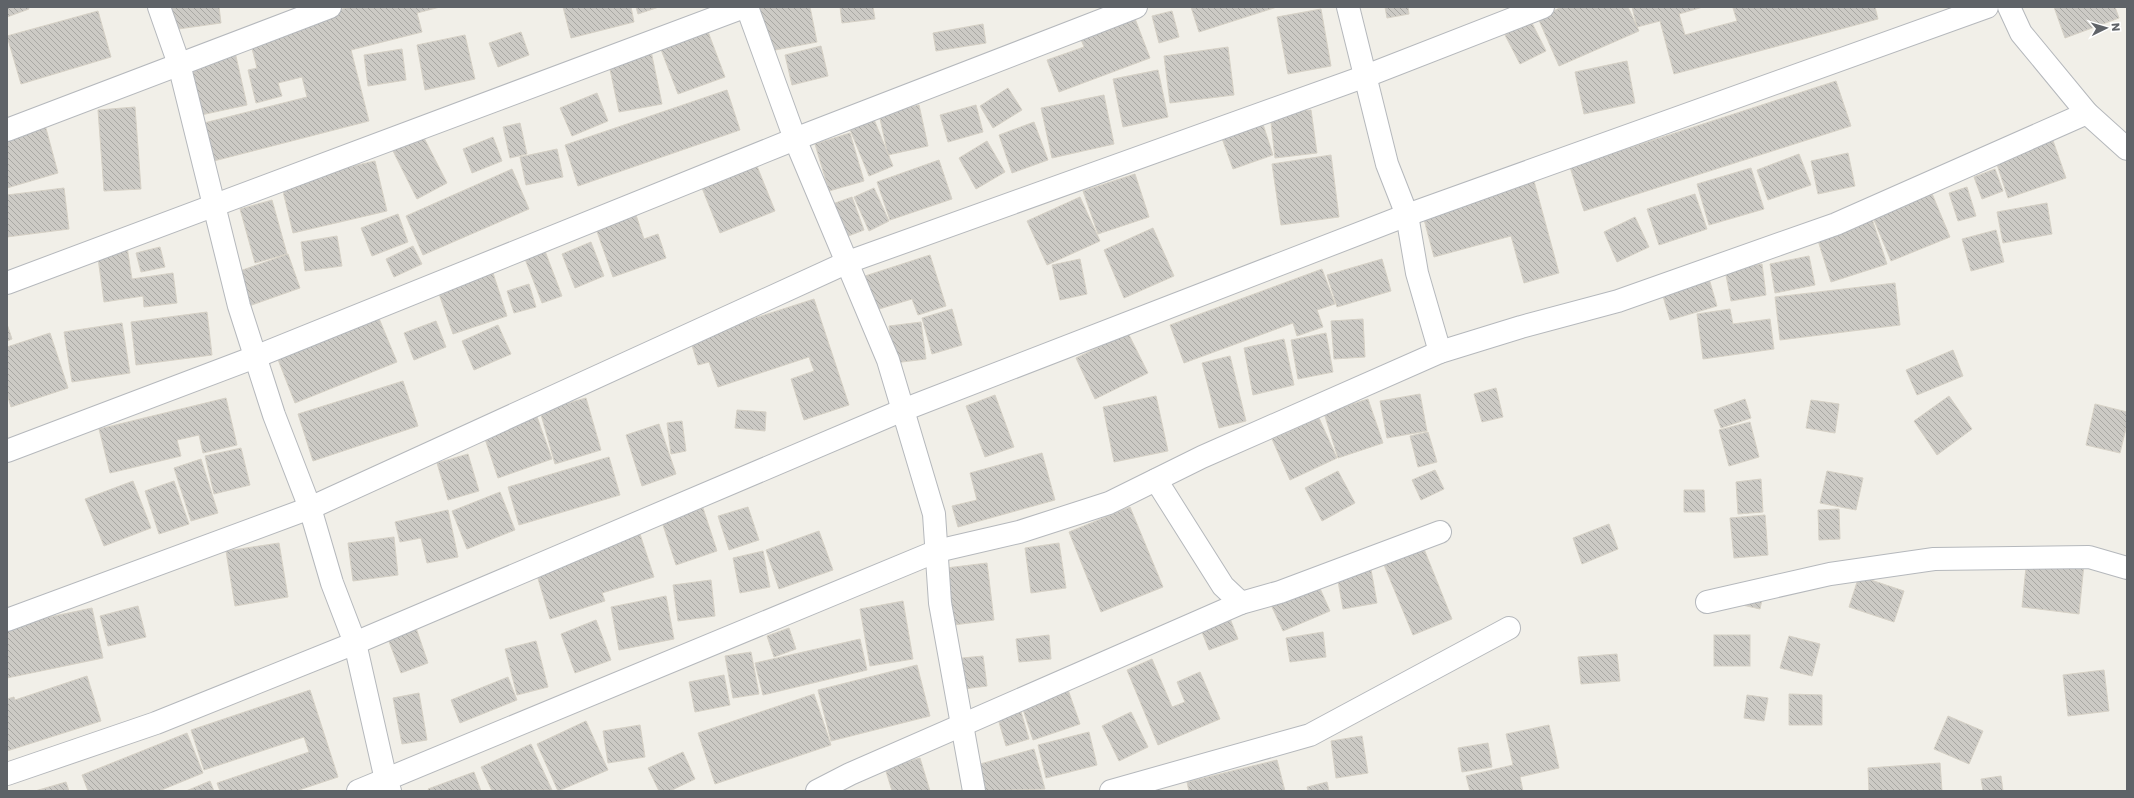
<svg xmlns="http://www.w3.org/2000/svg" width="2134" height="798" font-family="Poppins,sans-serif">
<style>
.building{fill:url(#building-back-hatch);stroke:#d6d1c6}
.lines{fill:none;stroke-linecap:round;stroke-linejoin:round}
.minor-casing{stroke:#b5b8bc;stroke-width:24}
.minor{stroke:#fff;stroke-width:22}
</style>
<defs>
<pattern id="building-back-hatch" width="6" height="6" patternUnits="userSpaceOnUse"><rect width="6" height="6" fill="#cccac5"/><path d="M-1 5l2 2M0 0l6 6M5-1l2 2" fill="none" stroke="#a9a8a4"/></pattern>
</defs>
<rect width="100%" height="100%" fill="#f1efe8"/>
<g class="building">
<polygon points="7,7 28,7 29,9 7,17"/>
<polygon points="161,7 219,7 221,23 164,31"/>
<polygon points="350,7 440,7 417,13 422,32 351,50 369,121 210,162 200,124 307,97 302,77 278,83 282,96 256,103 248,70 257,68 248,33"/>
<polygon points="563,7 631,7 634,22 571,38"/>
<polygon points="636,7 659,7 638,14"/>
<polygon points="756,7 810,7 817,42 765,52"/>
<polygon points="840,7 873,7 875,19 842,23"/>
<polygon points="1191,7 1277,7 1199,32"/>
<polygon points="1385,7 1408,7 1409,14 1387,18"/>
<polygon points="1562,7 1628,7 1639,31 1559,66 1538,18"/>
<polygon points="1632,7 1703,7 1679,14 1685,35 1737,21 1733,8 1736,7 1875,7 1878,19 1674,74 1660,21 1637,27"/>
<polygon points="2054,7 2115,7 2119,18 2065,38"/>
<polygon points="1321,9 1331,66 1288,74 1277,17"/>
<polygon points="98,11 111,57 21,84 7,36"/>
<polygon points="1172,11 1179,37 1159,43 1152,16"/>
<polygon points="1134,16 1150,58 1059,92 1047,60 1084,47 1080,37"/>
<polygon points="704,21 725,77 678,94 657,39"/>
<polygon points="1531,21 1546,51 1520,64 1505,35"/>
<polygon points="983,24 986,43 936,51 933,33"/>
<polygon points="521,32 529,55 498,67 489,43"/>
<polygon points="465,35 475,79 425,90 417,45"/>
<polygon points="821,46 828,76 792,85 785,55"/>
<polygon points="1228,47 1234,95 1170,103 1164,56"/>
<polygon points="402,49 406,80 368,86 364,55"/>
<polygon points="651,51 662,104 619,112 608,60"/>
<polygon points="235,52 247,105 201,115 190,62"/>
<polygon points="1627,61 1635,103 1584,114 1575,72"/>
<polygon points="1158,70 1168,117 1123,127 1113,79"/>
<polygon points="1836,81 1851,126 1584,211 1570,167"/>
<polygon points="1008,88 1022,110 993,128 980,106"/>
<polygon points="727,90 740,130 578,186 565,145"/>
<polygon points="597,93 608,121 572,136 560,108"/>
<polygon points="1104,95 1114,144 1052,158 1041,108"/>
<polygon points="919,105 928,146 888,155 879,114"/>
<polygon points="976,105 983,132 948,142 940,115"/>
<polygon points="135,107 141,189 104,191 98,110"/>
<polygon points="1311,110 1317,153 1275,158 1270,114"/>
<polygon points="1260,115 1273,155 1233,169 1219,130"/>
<polygon points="873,117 893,166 869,176 849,127"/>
<polygon points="44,121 58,173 7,188 7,131"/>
<polygon points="1034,122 1048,160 1012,173 999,135"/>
<polygon points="520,123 527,154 510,158 503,127"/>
<polygon points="421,132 447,183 417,199 391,147"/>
<polygon points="2050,132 2066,178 2008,198 1993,152"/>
<polygon points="850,133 864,181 829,191 815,144"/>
<polygon points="493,137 502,161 472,173 463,149"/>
<polygon points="987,141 1005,172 976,189 959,158"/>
<polygon points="557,149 563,177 526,185 520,157"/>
<polygon points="1848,153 1855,186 1818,194 1811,161"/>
<polygon points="1799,154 1811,185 1768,200 1757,170"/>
<polygon points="1331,155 1339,217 1281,225 1272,164"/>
<polygon points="939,160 952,199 890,220 877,182"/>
<polygon points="375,161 387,211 293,233 281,183"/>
<polygon points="755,161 775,211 720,233 700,183"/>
<polygon points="1751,168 1764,209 1709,225 1697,184"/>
<polygon points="512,169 529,209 423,255 406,216"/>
<polygon points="1995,169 2003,191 1982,199 1974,177"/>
<polygon points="1135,174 1149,217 1098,234 1083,191"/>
<polygon points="1534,181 1559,273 1524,283 1511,236 1434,257 1422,212"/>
<polygon points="1928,184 1950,237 1891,261 1869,208"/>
<polygon points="1967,187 1976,216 1958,221 1949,193"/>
<polygon points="64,188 69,229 7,237 7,195"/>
<polygon points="874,188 889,221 869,231 854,197"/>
<polygon points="1695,194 1707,229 1659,245 1647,209"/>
<polygon points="852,197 864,230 838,240 827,206"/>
<polygon points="1080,197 1100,241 1047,265 1027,221"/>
<polygon points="272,200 287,254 255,263 240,209"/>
<polygon points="2047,203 2052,234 2003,243 1997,212"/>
<polygon points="634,209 644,239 658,234 666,258 613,277 594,223"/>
<polygon points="1870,213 1887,264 1831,282 1815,231"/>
<polygon points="398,214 408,242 372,256 361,228"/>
<polygon points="1635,217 1649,247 1617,262 1604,232"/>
<polygon points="1153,228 1174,276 1124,298 1104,250"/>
<polygon points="1996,230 2004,262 1971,271 1962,239"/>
<polygon points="337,236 342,266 305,271 301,242"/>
<polygon points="591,242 604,276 575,288 562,254"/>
<polygon points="413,246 422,264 394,277 386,259"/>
<polygon points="127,247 132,279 173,273 177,303 144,307 143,296 104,302 97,251"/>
<polygon points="160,247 165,267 141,272 136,253"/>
<polygon points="545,251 562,296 542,303 525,259"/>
<polygon points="288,254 300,288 249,306 237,272"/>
<polygon points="930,255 946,306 918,315 912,299 876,310 865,276"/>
<polygon points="1809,256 1815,285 1775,293 1770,264"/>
<polygon points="1080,259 1087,294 1060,300 1052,265"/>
<polygon points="1382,259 1391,291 1337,307 1327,275"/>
<polygon points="1762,264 1766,295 1731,301 1725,270"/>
<polygon points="1705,265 1717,306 1670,320 1658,279"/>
<polygon points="1322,269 1335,304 1317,310 1323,327 1297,336 1293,323 1184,363 1170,325"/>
<polygon points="493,273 507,316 453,334 438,291"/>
<polygon points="1895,283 1900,325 1780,340 1775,297"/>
<polygon points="529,284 536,307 514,313 507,291"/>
<polygon points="814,299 849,405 804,420 791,379 814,371 809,357 718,387 709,362 698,365 690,339"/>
<polygon points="952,309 962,345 932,354 922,318"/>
<polygon points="1730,309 1733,324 1770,319 1774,349 1703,359 1697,314"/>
<polygon points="207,312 212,355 136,365 131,322"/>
<polygon points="378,316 397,362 295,403 277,357"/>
<polygon points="1363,319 1365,357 1334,359 1331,321"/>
<polygon points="436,321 446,347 414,360 404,333"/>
<polygon points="921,322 926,359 894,363 889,326"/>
<polygon points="122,323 130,373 72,382 64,332"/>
<polygon points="7,324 12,339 7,341"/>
<polygon points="498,325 511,354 474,370 462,341"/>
<polygon points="50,333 68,388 11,407 7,394 7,347"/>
<polygon points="1128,333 1148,373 1095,399 1076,358"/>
<polygon points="1326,333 1333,372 1298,379 1291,340"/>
<polygon points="1284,339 1294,385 1253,395 1244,348"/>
<polygon points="1953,350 1963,376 1917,395 1906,370"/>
<polygon points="1230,356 1246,421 1219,428 1202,363"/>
<polygon points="403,381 418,426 313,461 298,414"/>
<polygon points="1496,388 1503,417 1482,422 1474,394"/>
<polygon points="1420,394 1427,431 1387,438 1380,401"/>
<polygon points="995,395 1014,447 985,457 966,406"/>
<polygon points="1156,396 1168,451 1114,462 1103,407"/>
<polygon points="1949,396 1972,429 1937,455 1914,421"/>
<polygon points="226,398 237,445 203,453 199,435 177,440 181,456 110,473 99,429"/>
<polygon points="586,398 601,450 555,464 540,411"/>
<polygon points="1368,399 1383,443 1338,458 1324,413"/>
<polygon points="1745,399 1751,418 1721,428 1714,410"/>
<polygon points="1811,400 1839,404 1835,433 1806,428"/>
<polygon points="2095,404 2127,412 2127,424 2120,453 2086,445"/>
<polygon points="737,410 766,412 765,431 735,428"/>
<polygon points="536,414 552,459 498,478 483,433"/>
<polygon points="1319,418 1337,458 1290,480 1272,439"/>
<polygon points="682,421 686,451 671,454 667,423"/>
<polygon points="1750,422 1759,457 1729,466 1719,430"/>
<polygon points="659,424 676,474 642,486 626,435"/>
<polygon points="1428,432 1437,462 1418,467 1410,436"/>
<polygon points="241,448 250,485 214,494 205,456"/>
<polygon points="1042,453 1055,500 958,527 952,506 977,500 970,473"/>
<polygon points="468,454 479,491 448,500 437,463"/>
<polygon points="609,457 620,495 519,525 508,487"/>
<polygon points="201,459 218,513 191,521 174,468"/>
<polygon points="1435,470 1444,489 1421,500 1412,480"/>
<polygon points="1338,471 1355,503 1322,521 1305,488"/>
<polygon points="1827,471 1863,478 1856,510 1820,503"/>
<polygon points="1761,479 1763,512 1738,514 1736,482"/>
<polygon points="133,481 151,528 104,546 85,499"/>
<polygon points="174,481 189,524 159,534 145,491"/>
<polygon points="1684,490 1704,490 1705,512 1684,512"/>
<polygon points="500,492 515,530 467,549 452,511"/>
<polygon points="748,507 759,540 729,550 718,516"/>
<polygon points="1130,507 1163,587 1101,612 1069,532"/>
<polygon points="703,508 717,551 676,565 662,522"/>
<polygon points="1839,509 1840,539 1819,540 1818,510"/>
<polygon points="448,510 458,557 427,563 421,538 400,542 395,522"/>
<polygon points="1765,515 1768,555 1734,558 1730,518"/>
<polygon points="1609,524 1618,549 1582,564 1573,538"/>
<polygon points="639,531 654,577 602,593 605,601 550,619 534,565"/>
<polygon points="819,531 833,570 779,589 766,550"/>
<polygon points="394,537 398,575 353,581 348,543"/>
<polygon points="279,543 288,597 235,606 226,551"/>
<polygon points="1059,543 1066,588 1031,593 1025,548"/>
<polygon points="1424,549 1452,619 1413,635 1384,565"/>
<polygon points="763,551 770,587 740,593 733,558"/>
<polygon points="2027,557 2084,564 2079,614 2022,607"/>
<polygon points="987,563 994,620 945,626 938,569"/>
<polygon points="1370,564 1377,603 1343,609 1336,570"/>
<polygon points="1314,575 1330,611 1283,631 1267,596"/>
<polygon points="1859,576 1904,591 1894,622 1849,607"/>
<polygon points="711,580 715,616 678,621 673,585"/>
<polygon points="1764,590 1760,609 1738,604"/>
<polygon points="666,596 674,639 619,650 611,607"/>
<polygon points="903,601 913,659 870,666 860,609"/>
<polygon points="138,606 146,637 108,646 100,616"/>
<polygon points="92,608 103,658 7,678 7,626"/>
<polygon points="1229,616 1238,639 1209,650 1200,627"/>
<polygon points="596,620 611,660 575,673 561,634"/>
<polygon points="416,628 428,663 401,673 388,639"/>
<polygon points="789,628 796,649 774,657 767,636"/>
<polygon points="1323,632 1326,657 1290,662 1286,638"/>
<polygon points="1049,635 1051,659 1019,662 1016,639"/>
<rect x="1714" y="635" width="36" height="31"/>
<polygon points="1789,636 1820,644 1812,676 1780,668"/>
<polygon points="860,639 867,670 763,695 755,663"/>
<polygon points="536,641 548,687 517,695 505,649"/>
<polygon points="751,652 759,694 733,698 725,656"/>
<polygon points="1617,654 1620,681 1581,684 1578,657"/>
<polygon points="983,656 987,686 956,690 952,659"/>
<polygon points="1152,659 1172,707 1185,702 1177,682 1200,672 1220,719 1158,745 1127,670"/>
<polygon points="917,665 930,716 831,741 818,690"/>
<polygon points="2104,670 2109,711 2068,716 2063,675"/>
<polygon points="724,675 730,705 695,712 689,682"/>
<polygon points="87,676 101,721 7,751 7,699 14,697 15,700"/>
<polygon points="508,677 517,700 460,723 451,700"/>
<polygon points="1066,684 1080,724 1033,740 1020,700"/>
<polygon points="310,690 338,777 296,791 220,791 217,783 309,752 304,737 204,770 191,730"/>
<polygon points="419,693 427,740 402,744 393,698"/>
<polygon points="814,694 831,745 715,784 698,733"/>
<polygon points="1789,694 1822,695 1822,725 1789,725"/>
<polygon points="1747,695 1768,698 1764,721 1744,718"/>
<polygon points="1019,705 1029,739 1006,746 996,712"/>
<polygon points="1131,712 1148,747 1119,761 1102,726"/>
<polygon points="1948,716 1983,731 1969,764 1934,749"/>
<polygon points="586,721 608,770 558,791 537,744"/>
<polygon points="640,725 645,757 608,763 603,731"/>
<polygon points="1549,725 1559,768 1520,777 1523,791 1470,791 1466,776 1513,765 1506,734"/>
<polygon points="1089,732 1097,765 1046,778 1038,745"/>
<polygon points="187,733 203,773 159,791 88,791 82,775"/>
<polygon points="1362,736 1368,773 1336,778 1331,741"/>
<polygon points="1488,743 1492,767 1462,772 1458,748"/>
<polygon points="531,744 552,790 492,791 481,767"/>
<polygon points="1034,749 1045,789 979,791 973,766"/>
<polygon points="683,752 695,779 670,791 659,791 648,768"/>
<polygon points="920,758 930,791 892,791 885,768"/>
<polygon points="1277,760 1285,791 1189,791 1187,782"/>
<polygon points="1940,763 1942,791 1869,791 1868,768"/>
<polygon points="474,772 481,791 429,791 428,789"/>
<polygon points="2001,776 2003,791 1983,791 1981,779"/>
<polygon points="210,781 214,791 186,791"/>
<polygon points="66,782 69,791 35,791"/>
<polygon points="1327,782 1329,791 1308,791 1307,787"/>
</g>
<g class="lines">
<defs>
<g id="minor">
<polyline points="159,7 179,64 239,306 274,415 310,508 332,583 355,643 386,780 390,791"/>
<polyline points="747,7 795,139 888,360 934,514 940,603 974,791"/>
<polyline points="1348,7 1387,164 1407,215 1417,273 1440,352"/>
<polyline points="2009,7 2021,33 2087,113 2127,149"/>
<polyline points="7,130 330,7"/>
<polyline points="7,283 744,7"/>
<polyline points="7,451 255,357 795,139 1136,7"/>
<polyline points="1156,480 1223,586 1241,603 1280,592 1440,532"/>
<polyline points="1707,602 1830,574 1934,559 2089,557 2127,568"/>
<polyline points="7,620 310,508 848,262 1366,76 1543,7"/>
<polyline points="7,774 156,723 355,643 903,410 1407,215 1987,7"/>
<polyline points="358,791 937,551 1019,532 1109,503 1202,457 1440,352 1521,327 1618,301 1836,224 2087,113"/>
<polyline points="817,791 850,774 1241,603"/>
<polyline points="1111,791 1310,735 1509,628"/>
</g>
</defs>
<use href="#minor" class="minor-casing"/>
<use href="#minor" class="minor"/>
</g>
<rect width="2134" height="798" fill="none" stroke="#5f6368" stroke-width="16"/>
<g transform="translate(2106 28) rotate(85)" stroke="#ffffff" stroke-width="3" paint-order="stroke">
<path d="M0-3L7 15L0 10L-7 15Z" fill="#5f6368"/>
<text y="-6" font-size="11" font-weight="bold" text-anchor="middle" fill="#5f6368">N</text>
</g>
</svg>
